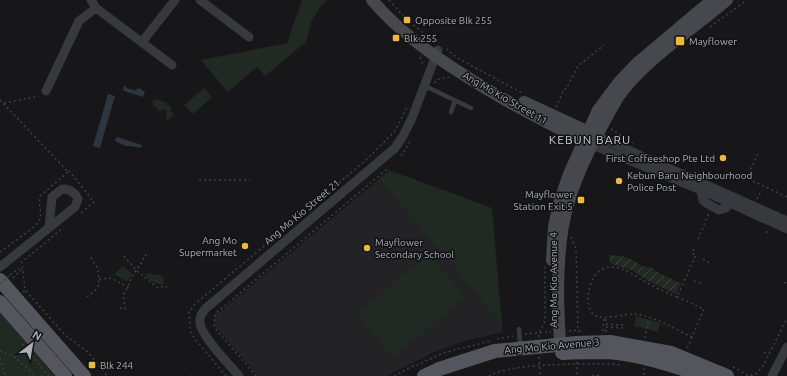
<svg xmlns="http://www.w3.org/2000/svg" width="787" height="376" font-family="Ubuntu,sans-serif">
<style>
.built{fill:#232326}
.green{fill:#212923}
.garden{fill:url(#garden-furrows)}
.water{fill:#2e353d}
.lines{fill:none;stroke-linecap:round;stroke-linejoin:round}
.path{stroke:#3e4045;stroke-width:1.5;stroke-dasharray:2 3;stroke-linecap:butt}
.lane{stroke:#38393e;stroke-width:4.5}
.street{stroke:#38393e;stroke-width:9}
.secondary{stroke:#46484e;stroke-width:12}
.primary{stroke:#55565d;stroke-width:14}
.path-bridge{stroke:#3e4045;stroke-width:1.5;stroke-dasharray:2 3;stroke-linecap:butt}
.poi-dot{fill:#ebb93d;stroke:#121214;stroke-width:1.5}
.labels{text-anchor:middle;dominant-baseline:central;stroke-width:3;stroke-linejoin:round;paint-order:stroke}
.poi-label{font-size:10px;fill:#aaaeb8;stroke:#121214;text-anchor:start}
.street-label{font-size:10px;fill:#aaaeb8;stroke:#121214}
.quarter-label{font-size:12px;letter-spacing:1px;fill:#cbcdd5;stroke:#121214}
</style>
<defs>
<pattern id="garden-furrows" width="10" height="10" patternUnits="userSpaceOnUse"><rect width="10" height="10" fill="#212923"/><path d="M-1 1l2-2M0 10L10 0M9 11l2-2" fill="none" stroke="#3f4641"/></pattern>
</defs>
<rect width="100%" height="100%" fill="#171719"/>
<polygon class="built" points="379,179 502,325 503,332 465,341 436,351 386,376 258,376 215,326 215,316"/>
<g class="green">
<polygon points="302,0 328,0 321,6 311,22 306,42 265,76 257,67 228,92 201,60 287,43"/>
<polygon points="204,88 212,97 193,114 184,105"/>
<path d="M154 99 165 102 172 109 170 111 174 115 168 120 166 118C166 115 167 111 164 109L161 111 157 110 158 108 152 105Z"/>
<polygon points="389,170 492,208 502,325 379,179"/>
<polygon points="428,254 465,297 393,357 357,314"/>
<polygon points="123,266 131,273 130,278 126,281 115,275 115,273"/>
<path d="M147 273 155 275 158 274 163 277 164 282 162 285C155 283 150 281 145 275Z"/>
<polygon points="0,313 55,376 0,376"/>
<polygon points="636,316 660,323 658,332 634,326"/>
</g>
<polygon class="garden" points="609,255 621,256 631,259 642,266 652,268 659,273 678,282 681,283 676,294 648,281 633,271 610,263"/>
<g class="water">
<polygon points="124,85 128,89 132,89 134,91 139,88 145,92 143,97 127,92 123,90"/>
<polygon points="108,94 115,96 100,148 93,146"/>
<polygon points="117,137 142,145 141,148 130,146 125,146 115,141"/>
</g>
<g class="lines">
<g class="path">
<polyline points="389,0 407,20 436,43"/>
<polyline points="710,27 747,0"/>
<polyline points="446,49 459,59 522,93"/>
<polyline points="420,57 423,65"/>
<polyline points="435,83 436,80 449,77"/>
<polyline points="0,100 68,172 69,171 94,202 81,213"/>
<polyline points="4,103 39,96"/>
<polyline points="556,107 564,89 566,89 578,66 604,45"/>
<polyline points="611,129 633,143"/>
<polyline points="401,154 402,155 411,140"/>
<path d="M758 154C754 163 745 173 753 181L787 197"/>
<polyline points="199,180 250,180"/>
<polyline points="757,199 760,193"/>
<polyline points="766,233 769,229"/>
<polyline points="571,237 576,249 578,332"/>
<polyline points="698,239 709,213"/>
<path d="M0 252C8 246 37 227 40 219 42 211 38 204 40 196L68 172"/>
<polyline points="124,256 137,271 158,288 165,286 167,287"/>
<polyline points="703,259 711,264"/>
<polyline points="10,275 19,268"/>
<polyline points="13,278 21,270 19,268"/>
<polyline points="99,279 111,278 131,289"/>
<polyline points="694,281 703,284"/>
<polyline points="784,283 787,282"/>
<polyline points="26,291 65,335 88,352 107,376"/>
<polyline points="23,292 25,291 22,262 63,228"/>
<polyline points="87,297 97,289 99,284 98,268 94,263 90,256"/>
<polyline points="677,297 704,309 687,349"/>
<path d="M120 308 125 309 123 295C128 288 130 279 135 272 140 265 141 265 144 256L145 255 149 257"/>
<polyline points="569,331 578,330 582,332"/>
<polyline points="603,331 604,317"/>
<polyline points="606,332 606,327 623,328 623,325 606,324 606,317"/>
<polyline points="525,334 551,332"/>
<polyline points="539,337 539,333 545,321 545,266"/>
<path d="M692 337C674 329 653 315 633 314 623 314 604 320 596 316 581 309 588 267 611 267 626 267 637 278 649 284 658 289 668 293 677 297L696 255 692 253 694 248"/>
<polyline points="645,338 649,318"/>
<polyline points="497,339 513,336"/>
<polyline points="22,344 49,376"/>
<polyline points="0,351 15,357 35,376"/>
<polyline points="764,352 769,354"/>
<polyline points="539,357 540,376"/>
<polyline points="0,358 5,376"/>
<polyline points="577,362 577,376"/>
<polyline points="733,367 749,376 756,374 763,366 787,318"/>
<polyline points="644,368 644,376"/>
<polyline points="190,376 191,376"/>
<polyline points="226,376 191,334 189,312 195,304 365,161 395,131 408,105"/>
<polyline points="256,376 214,327 215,314 387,169"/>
<polyline points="394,376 413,366 415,366 443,353 490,341"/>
<path d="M489 376C509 365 552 365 575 364 591 364 606 363 622 365"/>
<polyline points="592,376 597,375 599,376"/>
</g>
<g class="lane">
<polyline points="425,86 471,108"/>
<polyline points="451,112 455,101"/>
<polyline points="519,329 520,346"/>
</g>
<g class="street">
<polyline points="91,0 96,8 172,65"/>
<polyline points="200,0 249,37"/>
<polyline points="142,42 175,0"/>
<polyline points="46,91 79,21 96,8"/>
<polyline points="597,136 787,221"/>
<polyline points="593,145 701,190 787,229"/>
<polyline points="701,190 703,200 706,203 719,210 726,208 730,203"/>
<path d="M0 267 75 207 78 199C75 192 70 189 62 189L52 197 49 227"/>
<path d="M239 376C230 365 201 336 200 323 199 317 202 313 205 309L395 148 403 136 412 118 438 50"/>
<polyline points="772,376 787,347"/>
</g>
<g class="secondary">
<path d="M372 0C398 31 430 54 464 75 504 101 547 123 590 144"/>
<polyline points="524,102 595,135"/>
<polyline points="552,260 554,226 560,200 569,174 598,110 619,82 636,64 712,0"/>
<path d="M561 353C557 306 555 249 568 204 579 166 599 131 618 97 644 60 692 30 727 0"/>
</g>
<g class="primary">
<polyline points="0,280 84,376"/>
<polyline points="0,302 65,376"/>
<path d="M563 353C578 352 593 352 607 352 639 354 674 366 704 376"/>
<polyline points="424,376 439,369 495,351 577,343 610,342 671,353 727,376"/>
</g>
<polyline class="path-bridge" points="0,284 10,275"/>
</g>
<g class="poi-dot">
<rect x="403" y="16" width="8" height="8" rx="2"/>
<rect x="392" y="34" width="8" height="8" rx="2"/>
<rect x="675" y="36" width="10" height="10" rx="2"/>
<circle cx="723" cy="158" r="4"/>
<circle cx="619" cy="181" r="4"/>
<rect x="577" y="196" width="8" height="8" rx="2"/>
<circle cx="245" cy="246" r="4"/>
<circle cx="367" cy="248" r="4"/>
<rect x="88" y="361" width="8" height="8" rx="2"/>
</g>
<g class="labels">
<g class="poi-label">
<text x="415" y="20">Opposite Blk 255</text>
<text x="404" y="38">Blk 255</text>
<text x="689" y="41">Mayflower</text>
<text x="715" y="158" text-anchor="end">First Coffeeshop Pte Ltd</text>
<text x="627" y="175">Kebun Baru Neighbourhood<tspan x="627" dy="12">Police Post</tspan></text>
<text x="573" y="194" text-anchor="end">Mayflower<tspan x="573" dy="12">Station Exit 5</tspan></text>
<text x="237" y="240" text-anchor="end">Ang Mo<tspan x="237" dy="12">Supermarket</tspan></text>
<text x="375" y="242">Mayflower<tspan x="375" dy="12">Secondary School</tspan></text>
<text x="100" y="365">Blk 244</text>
</g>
<g class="street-label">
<text transform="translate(505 98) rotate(30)">Ang Mo Kio Street 11</text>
<text transform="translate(302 212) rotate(-40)">Ang Mo Kio Street 21</text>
<text transform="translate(553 280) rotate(-90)">Ang Mo Kio Avenue 4</text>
<text transform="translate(552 346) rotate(-5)">Ang Mo Kio Avenue 3</text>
</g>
<g class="quarter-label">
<text x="590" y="139">KEBUN BARU</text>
</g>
</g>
<g transform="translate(32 344) rotate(31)" stroke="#121214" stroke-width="3" paint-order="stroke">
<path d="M0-3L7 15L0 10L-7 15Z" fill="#aaaeb8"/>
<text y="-6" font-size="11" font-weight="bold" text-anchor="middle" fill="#aaaeb8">N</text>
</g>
</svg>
